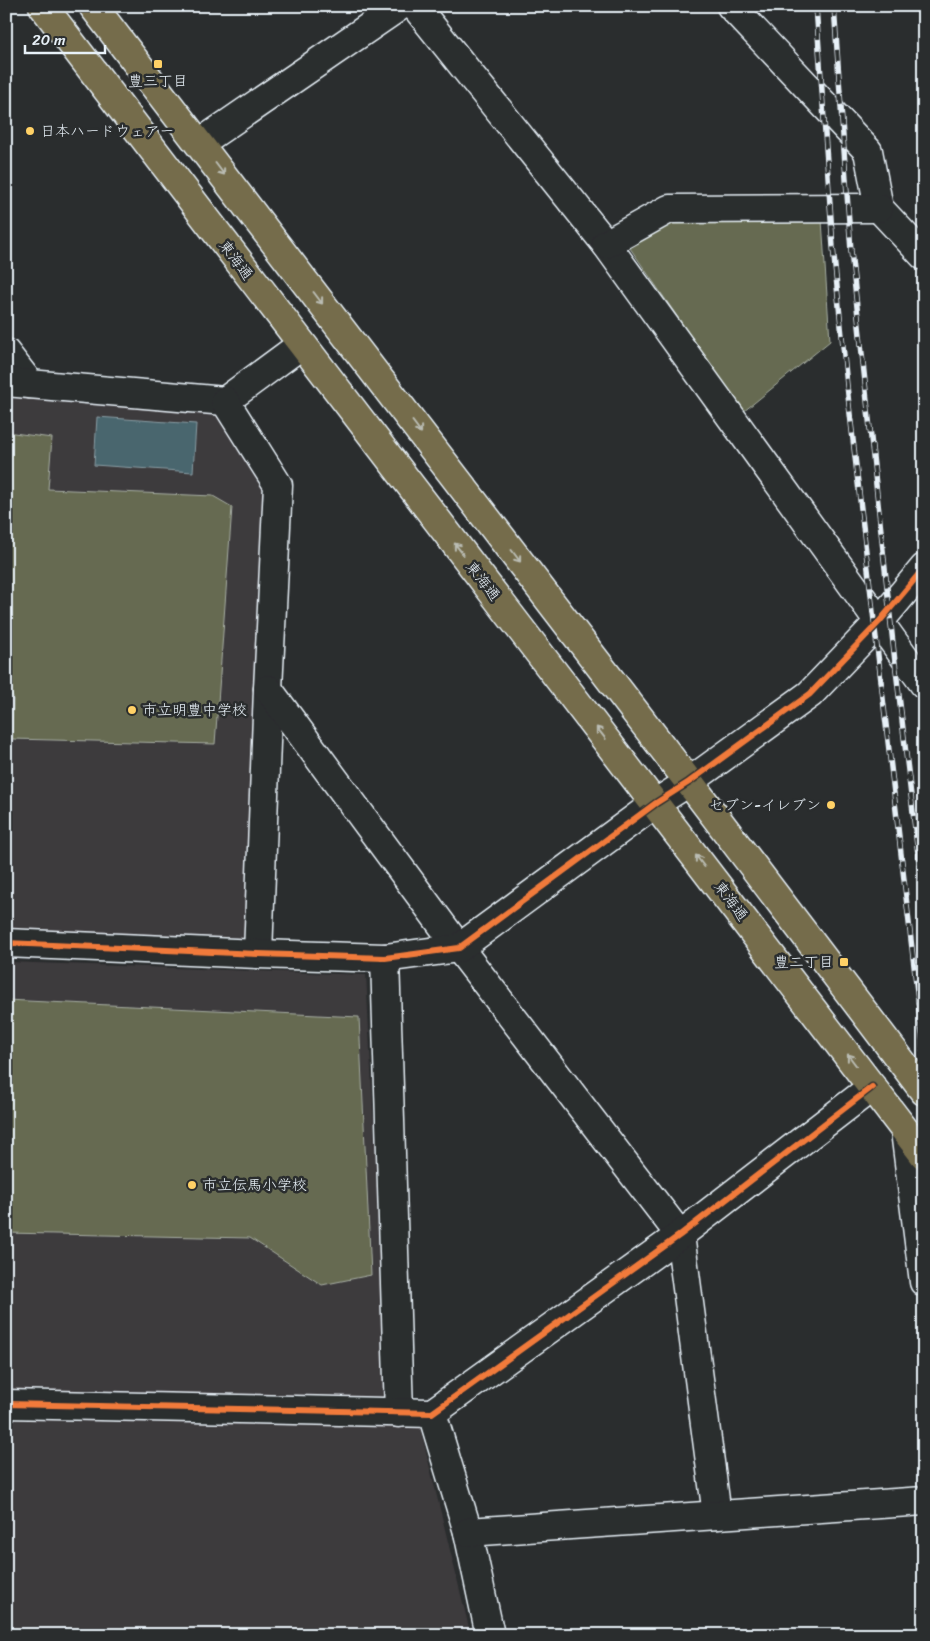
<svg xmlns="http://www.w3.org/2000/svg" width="930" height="1641" font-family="Sriracha,'Klee One',sans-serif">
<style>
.built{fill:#3e3a3d}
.green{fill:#666b51;stroke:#a7aea4}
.water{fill:#4a666e;stroke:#899ea5}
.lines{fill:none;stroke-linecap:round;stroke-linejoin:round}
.minor-casing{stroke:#e8f1f8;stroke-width:31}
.major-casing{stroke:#e8f1f8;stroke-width:31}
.minor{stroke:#2a2d2e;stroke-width:28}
.major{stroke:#746c4b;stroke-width:28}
.rail-casing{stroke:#e8f1f8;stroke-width:5.5}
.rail{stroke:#2a2d2e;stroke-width:4;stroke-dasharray:11;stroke-linecap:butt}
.cycleway-casing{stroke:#2a2d2e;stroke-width:9}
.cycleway{stroke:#f17a3a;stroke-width:6}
.oneway{stroke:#babcb3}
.poi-dot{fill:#ffd166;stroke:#2a2d2e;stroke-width:2}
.labels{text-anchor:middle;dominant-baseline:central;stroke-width:5;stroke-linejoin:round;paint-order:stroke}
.poi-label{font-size:15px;fill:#e8f1f8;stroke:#2a2d2e;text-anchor:start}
.street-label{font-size:15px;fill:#e8f1f8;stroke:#2a2d2e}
</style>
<rect width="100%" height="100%" fill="#2a2d2e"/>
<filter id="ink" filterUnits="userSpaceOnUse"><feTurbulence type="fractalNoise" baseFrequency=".02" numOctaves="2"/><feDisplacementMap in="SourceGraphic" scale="10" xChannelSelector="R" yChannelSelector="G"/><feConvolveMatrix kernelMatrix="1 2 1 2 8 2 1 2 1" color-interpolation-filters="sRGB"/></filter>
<g filter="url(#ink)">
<g class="built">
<polygon points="6,398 216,411 265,490 250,935 243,940 6,930"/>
<polygon points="6,962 366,975 388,1395 377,1404 6,1394"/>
<polygon points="6,1412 420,1427 470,1632 101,1630 100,1635 6,1635"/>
</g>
<g class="green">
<polygon points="669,209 822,220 830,341 743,412 621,235"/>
<polygon points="6,432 52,438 48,489 213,496 232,507 215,744 12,739 13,696 6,695"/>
<polygon points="6,1000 359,1017 371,1275 322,1285 250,1238 6,1233"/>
</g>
<polygon class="water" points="97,417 196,424 193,472 94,465"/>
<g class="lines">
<defs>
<g id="minor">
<polyline points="415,6 606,244 924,684"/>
<polyline points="731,6 868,151 879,208 924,256"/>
<polyline points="200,143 400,6"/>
<polyline points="606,244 669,209 879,208"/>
<polyline points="6,353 30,384"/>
<polyline points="6,382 225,401 301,345"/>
<polyline points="225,401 278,485 268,689 258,954"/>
<polyline points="268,689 459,948 680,1235 717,1515"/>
<polyline points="6,943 258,954 385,958 459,948 656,803 689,782 810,694 879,622 924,568"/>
<polyline points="385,958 399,1413"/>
<polyline points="905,1131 924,1282"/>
<polyline points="6,1404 432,1413 680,1235 872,1087"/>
<polyline points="432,1413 468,1532 490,1635"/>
<polyline points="468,1532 924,1501"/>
</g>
<g id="major">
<polyline points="43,6 924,1155"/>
<polyline points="93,6 689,782 924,1091"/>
</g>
</defs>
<use href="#minor" class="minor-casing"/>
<use href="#major" class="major-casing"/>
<use href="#minor" class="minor"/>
<use href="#major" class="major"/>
<defs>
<g id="rail">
<polyline points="816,6 833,247 849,405 924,1052"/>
<polyline points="834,6 851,251 895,662 924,904"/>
</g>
</defs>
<use href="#rail" class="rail-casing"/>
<use href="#rail" class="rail"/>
<defs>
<g id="cycleway">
<polyline points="6,943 258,954 385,958 459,948 656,803 689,782 810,694 879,622 924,568"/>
<polyline points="6,1404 432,1413 680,1235 872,1087"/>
</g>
</defs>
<use href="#cycleway" class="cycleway-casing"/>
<use href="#cycleway" class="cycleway"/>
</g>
<defs><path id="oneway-shaft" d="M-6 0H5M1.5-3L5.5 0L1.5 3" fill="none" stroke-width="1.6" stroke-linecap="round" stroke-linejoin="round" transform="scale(1.25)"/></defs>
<g class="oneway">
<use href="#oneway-shaft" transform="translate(220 169) rotate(53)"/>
<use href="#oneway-shaft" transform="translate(318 298) rotate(53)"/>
<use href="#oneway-shaft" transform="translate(417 427) rotate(53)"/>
<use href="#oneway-shaft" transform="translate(459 549) rotate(-128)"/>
<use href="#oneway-shaft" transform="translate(516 556) rotate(53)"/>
<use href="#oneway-shaft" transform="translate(601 733) rotate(-128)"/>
<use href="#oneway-shaft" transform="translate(700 861) rotate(-127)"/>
<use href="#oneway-shaft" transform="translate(852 1060) rotate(-127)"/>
</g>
</g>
<g class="poi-dot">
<rect x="153" y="59" width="10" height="10" rx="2.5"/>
<circle cx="30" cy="131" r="5"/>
<circle cx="132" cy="710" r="5"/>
<circle cx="831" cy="805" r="5"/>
<rect x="839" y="957" width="10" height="10" rx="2.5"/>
<circle cx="192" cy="1185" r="5"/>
</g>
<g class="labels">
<g class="poi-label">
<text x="158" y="81" text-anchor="middle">豊三丁目</text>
<text x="40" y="131">日本ハードウェアー</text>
<text x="142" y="710">市立明豊中学校</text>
<text x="821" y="805" text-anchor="end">セブン-イレブン</text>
<text x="834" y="962" text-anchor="end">豊二丁目</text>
<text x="202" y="1185">市立伝馬小学校</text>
</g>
<g class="street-label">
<text transform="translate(236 260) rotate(53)">東海通</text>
<text transform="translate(483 581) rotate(52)">東海通</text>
<text transform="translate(731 901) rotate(53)">東海通</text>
</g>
</g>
<rect width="930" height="1641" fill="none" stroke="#2a2d2e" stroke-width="25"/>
<rect x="12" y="12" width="905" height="1616" fill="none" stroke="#e8f1f8" stroke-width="2" filter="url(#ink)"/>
<path d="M25 45v8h80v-8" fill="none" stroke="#e8f1f8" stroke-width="2.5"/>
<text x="32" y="45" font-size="15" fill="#e8f1f8" stroke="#2a2d2e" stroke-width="4" paint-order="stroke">20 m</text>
</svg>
